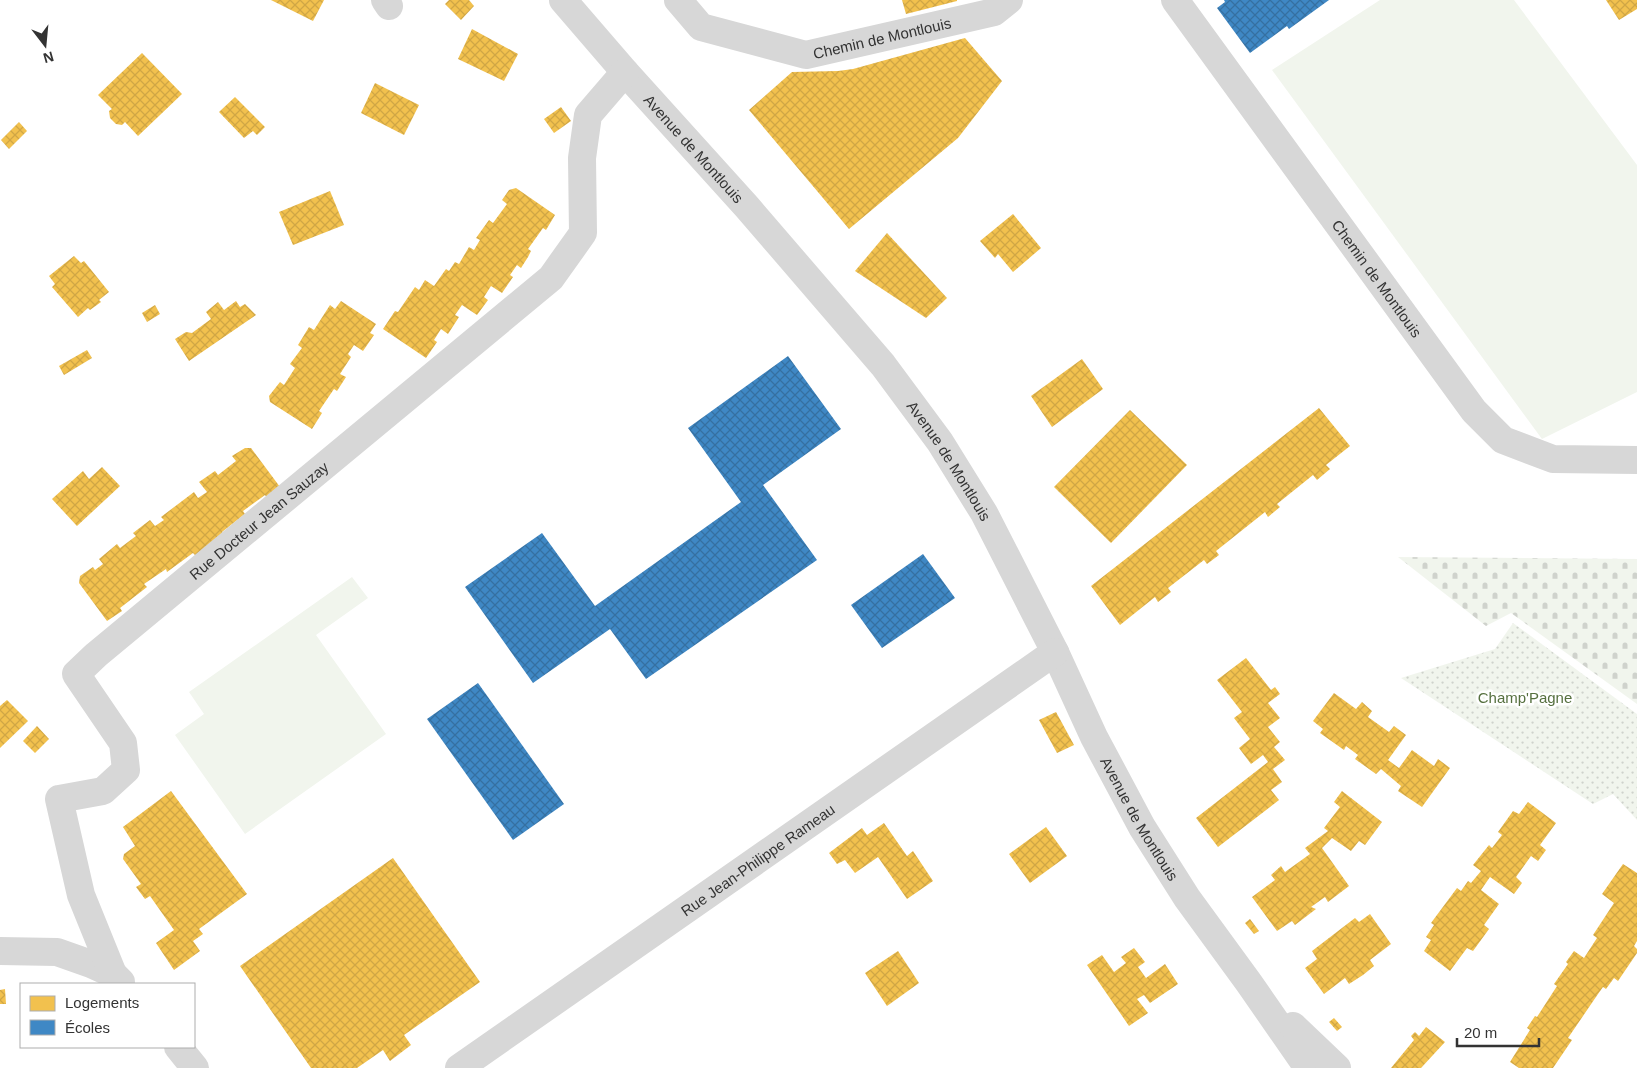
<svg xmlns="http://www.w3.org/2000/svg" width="1637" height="1068" font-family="Helvetica,sans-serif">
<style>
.grass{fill:#f1f5ed}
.cemetery{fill:url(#cemetery-stones)}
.garden{fill:url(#garden-dots)}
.homes{fill:url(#homes-cross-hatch)}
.schools{fill:url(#schools-cross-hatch)}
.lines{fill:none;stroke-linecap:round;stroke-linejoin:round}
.minor{stroke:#d7d7d7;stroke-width:28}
.labels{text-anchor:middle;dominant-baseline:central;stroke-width:5;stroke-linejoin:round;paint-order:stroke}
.street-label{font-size:15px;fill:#333;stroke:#fff}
.park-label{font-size:15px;fill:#56703f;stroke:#fff}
</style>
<defs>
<pattern id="cemetery-stones" width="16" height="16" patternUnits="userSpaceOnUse" patternTransform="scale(1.25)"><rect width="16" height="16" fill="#f1f5ed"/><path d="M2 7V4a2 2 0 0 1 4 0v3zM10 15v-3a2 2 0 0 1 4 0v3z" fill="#cfd2cc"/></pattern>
<pattern id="garden-dots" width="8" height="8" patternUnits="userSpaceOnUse" patternTransform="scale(1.25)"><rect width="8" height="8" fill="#f1f5ed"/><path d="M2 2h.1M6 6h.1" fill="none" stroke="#cfd2cc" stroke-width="1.8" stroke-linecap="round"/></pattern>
<pattern id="homes-cross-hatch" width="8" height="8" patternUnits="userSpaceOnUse" patternTransform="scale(1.25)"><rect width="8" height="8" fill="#f2c14e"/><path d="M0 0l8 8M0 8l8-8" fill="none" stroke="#d0a645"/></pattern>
<pattern id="schools-cross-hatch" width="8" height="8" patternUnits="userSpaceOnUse" patternTransform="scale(1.25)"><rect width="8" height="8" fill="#3f88c5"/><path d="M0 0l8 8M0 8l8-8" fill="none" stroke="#3570a1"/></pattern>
</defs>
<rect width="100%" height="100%" fill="#fff"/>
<g class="grass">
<polygon points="1380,0 1514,0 1637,165 1637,392 1542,439 1272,70"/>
<polygon points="352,577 368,598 316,635 386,734 245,834 175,735 204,714 189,692"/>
</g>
<polygon class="cemetery" points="1398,557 1637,559 1637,704 1511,613 1486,626"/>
<polygon class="garden" points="1513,623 1637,714 1637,820 1613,794 1593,804 1401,678 1495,649"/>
<g class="homes">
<polygon points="271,0 324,0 313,21"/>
<polygon points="449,0 469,0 474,6 461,20 445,4"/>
<polygon points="902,0 957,0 957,1 906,14"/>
<polygon points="1606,0 1637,0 1637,9 1619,20"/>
<polygon points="472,29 518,54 504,81 458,59"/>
<polygon points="965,38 1002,81 958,138 849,229 749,110 792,72 838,71 853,69"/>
<polygon points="142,53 182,94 138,136 125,122 122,125 116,124 110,118 109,111 112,109 98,95"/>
<polygon points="375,83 419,105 404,135 361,113"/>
<polygon points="235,97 265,127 257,135 253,131 244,138 219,112"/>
<polygon points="561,107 571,121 554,133 544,119"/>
<polygon points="19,122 27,131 9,149 1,140"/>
<polygon points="516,188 555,215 546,230 543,228 528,249 531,251 528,257 521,268 517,265 510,275 513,277 502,293 491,286 484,297 488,300 477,315 462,305 455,315 459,317 448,334 441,329 434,340 437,342 426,358 383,329 395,311 398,312 415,287 419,290 425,280 434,286 446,269 449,271 455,262 459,264 469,247 474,250 480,240 476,238 489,220 493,223 507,204 502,200 509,190"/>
<polygon points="330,191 344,225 293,245 279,212"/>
<polygon points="1013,214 1041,248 1013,272 998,254 995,258 980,241"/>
<polygon points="887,233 947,298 926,318 855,271"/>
<polygon points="74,256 81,263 84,261 109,292 99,300 101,302 90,310 88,308 78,317 52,287 55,284 49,276"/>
<polygon points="236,301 240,307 245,304 256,315 189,361 175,339 186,332 192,333 211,319 206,312 218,302 224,310"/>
<polygon points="341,301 376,324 370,333 374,335 363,351 354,345 348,354 351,357 340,374 346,377 337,391 334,389 319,411 322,413 312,429 270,402 269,396 280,382 284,385 295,368 290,364 302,348 298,345 309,327 314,330 330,305 335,309"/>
<polygon points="155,305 160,314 147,322 142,313"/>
<polygon points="87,350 92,358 64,375 59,366"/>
<polygon points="1082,359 1103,389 1052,427 1031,396"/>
<polygon points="1319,408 1350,446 1326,465 1330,469 1317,480 1313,475 1277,504 1280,507 1268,517 1265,512 1216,551 1219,555 1207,564 1204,560 1168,588 1171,592 1158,602 1155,597 1120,625 1091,586"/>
<polygon points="1130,410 1187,465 1111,543 1054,487"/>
<polygon points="245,448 251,448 280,487 267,498 265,495 243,511 245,514 222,532 224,535 196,556 193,553 167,572 166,569 144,584 147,587 120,608 122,611 107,621 79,583 80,576 93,567 95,570 103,564 99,559 117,544 120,548 136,536 133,533 150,520 155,526 164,520 161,517 194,492 198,498 207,492 199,482 215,471 218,475 236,461 232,456"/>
<polygon points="102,467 120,486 77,526 52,499 83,471 89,479"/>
<polygon points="1246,658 1271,690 1275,687 1280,694 1268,703 1280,718 1268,727 1280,742 1274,747 1285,760 1273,769 1282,782 1271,790 1279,800 1218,847 1196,818 1268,762 1263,755 1251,764 1239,748 1250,739 1234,718 1242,712 1217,680"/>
<polygon points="1334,693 1356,709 1362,702 1372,711 1368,717 1389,732 1394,726 1406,735 1388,760 1399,768 1412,750 1434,766 1438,759 1450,768 1422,807 1398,791 1401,786 1381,769 1376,774 1355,759 1358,755 1346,746 1344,750 1320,733 1323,729 1313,721"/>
<polygon points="7,700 28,721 0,748 0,706"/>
<polygon points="1056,712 1074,745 1057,753 1039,720"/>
<polygon points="37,726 49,739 35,753 23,741"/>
<polygon points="171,791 247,894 199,929 203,934 193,941 200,951 174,970 156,943 174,930 150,896 145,899 136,887 141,884 123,859 124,854 135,846 123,827"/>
<polygon points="1342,791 1382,822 1365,845 1359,841 1351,851 1332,838 1322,848 1349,886 1328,902 1325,897 1311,907 1316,909 1295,925 1292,921 1277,931 1252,897 1275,880 1271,875 1281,866 1285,872 1310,854 1305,848 1328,831 1324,828 1340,807 1334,802"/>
<polygon points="1528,802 1556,823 1540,845 1546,850 1538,861 1531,856 1516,877 1522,883 1514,894 1490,877 1481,890 1499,904 1484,925 1489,929 1473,951 1467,948 1450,971 1424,951 1431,940 1426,937 1434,925 1431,923 1457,888 1461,891 1468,881 1471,883 1481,871 1473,865 1489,845 1492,848 1502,835 1498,832 1513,811 1519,814"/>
<polygon points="884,823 907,856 913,851 933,881 907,899 878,857 855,873 845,860 837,864 829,853 862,828 867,835"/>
<polygon points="1046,827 1067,856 1030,883 1009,854"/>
<polygon points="393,858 480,982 404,1035 411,1045 390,1061 383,1050 357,1068 311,1068 240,966"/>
<polygon points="1623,864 1637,873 1637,941 1634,946 1637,949 1637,953 1618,981 1614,978 1606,989 1603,987 1598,994 1568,1038 1572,1040 1553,1068 1519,1068 1510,1062 1530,1030 1527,1028 1535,1016 1537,1017 1557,986 1554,984 1568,964 1566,962 1574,951 1584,958 1597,938 1593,935 1614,903 1602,894"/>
<polygon points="1370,914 1391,944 1370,960 1374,966 1363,975 1349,984 1345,978 1324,994 1305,968 1317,959 1312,951 1355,918 1359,922"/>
<polygon points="1250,919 1259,931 1254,934 1245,923"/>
<polygon points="1134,948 1145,962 1138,967 1146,978 1165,964 1178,984 1150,1003 1144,995 1137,999 1148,1013 1129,1026 1087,965 1102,955 1114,972 1126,963 1121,957"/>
<polygon points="898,951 919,983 887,1006 865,973"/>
<polygon points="5,989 6,1004 0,1004 0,990"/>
<polygon points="1334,1018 1342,1027 1337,1031 1329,1022"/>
<polygon points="1426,1027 1445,1042 1421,1068 1391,1068 1414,1040 1411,1036 1415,1032 1419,1036"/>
</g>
<g class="schools">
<polygon points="1224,0 1329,0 1289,29 1287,26 1250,53 1217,8 1225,2"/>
<polygon points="788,356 841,429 763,485 817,560 646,679 610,629 533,683 465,587 542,533 595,606 741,502 688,428"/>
<polygon points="923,554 955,598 882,648 851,605"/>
<polygon points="478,683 564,804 513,840 427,719"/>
</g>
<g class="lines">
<g class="minor">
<polyline points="385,0 389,6"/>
<path id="s1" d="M563 0 625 72 747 207 883 365 940 442 984 513 1055 652 1094 737 1142 827 1187 898 1249 983 1308 1068"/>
<path id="s2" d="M678 0 701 27 806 55 994 12 1009 0"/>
<path id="s3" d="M1175 0 1474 411 1503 440 1553 459 1637 460"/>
<polyline points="0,951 57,952 91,964 113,974 121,982"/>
<path id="s4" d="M113 974 81 895 59 799 103 791 126 770 123 743 76 674 96 655 551 278 583 233 582 158 588 115 625 72"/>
<polyline points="1293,1026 1337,1068"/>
<polyline points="178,1047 195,1068"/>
<path id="s5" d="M459 1068 1055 652"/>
</g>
</g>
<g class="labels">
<g class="street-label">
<text stroke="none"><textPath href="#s2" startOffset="222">Chemin de Montlouis</textPath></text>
<text stroke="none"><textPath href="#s1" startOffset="198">Avenue de Montlouis</textPath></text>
<text stroke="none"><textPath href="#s3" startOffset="344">Chemin de Montlouis</textPath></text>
<text stroke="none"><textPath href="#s1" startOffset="602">Avenue de Montlouis</textPath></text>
<text stroke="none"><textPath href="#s4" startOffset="609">Rue Docteur Jean Sauzay</textPath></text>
<text stroke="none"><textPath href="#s1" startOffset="1008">Avenue de Montlouis</textPath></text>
<text stroke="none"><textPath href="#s5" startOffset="364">Rue Jean-Philippe Rameau</textPath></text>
</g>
<g class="park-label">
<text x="1525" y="697">Champ'Pagne</text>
</g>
</g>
<rect x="20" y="983" width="175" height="65" fill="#ffffff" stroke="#adadad"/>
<rect x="30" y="996" width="25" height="15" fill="#f2c14e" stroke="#adadad"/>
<text x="65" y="1008" font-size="15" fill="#333333">Logements</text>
<rect x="30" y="1020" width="25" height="15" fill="#3f88c5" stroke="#adadad"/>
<text x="65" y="1033" font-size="15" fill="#333333">Écoles</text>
<g transform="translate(45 45) rotate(164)" stroke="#ffffff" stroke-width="4" paint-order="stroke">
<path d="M0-4L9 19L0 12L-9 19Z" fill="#333333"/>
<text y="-8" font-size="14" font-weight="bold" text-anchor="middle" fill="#333333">N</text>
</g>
<path d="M1457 1038v8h82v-8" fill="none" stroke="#333333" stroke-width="2.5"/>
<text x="1464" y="1038" font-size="15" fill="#333333" stroke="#ffffff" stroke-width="4" paint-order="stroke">20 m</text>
</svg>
